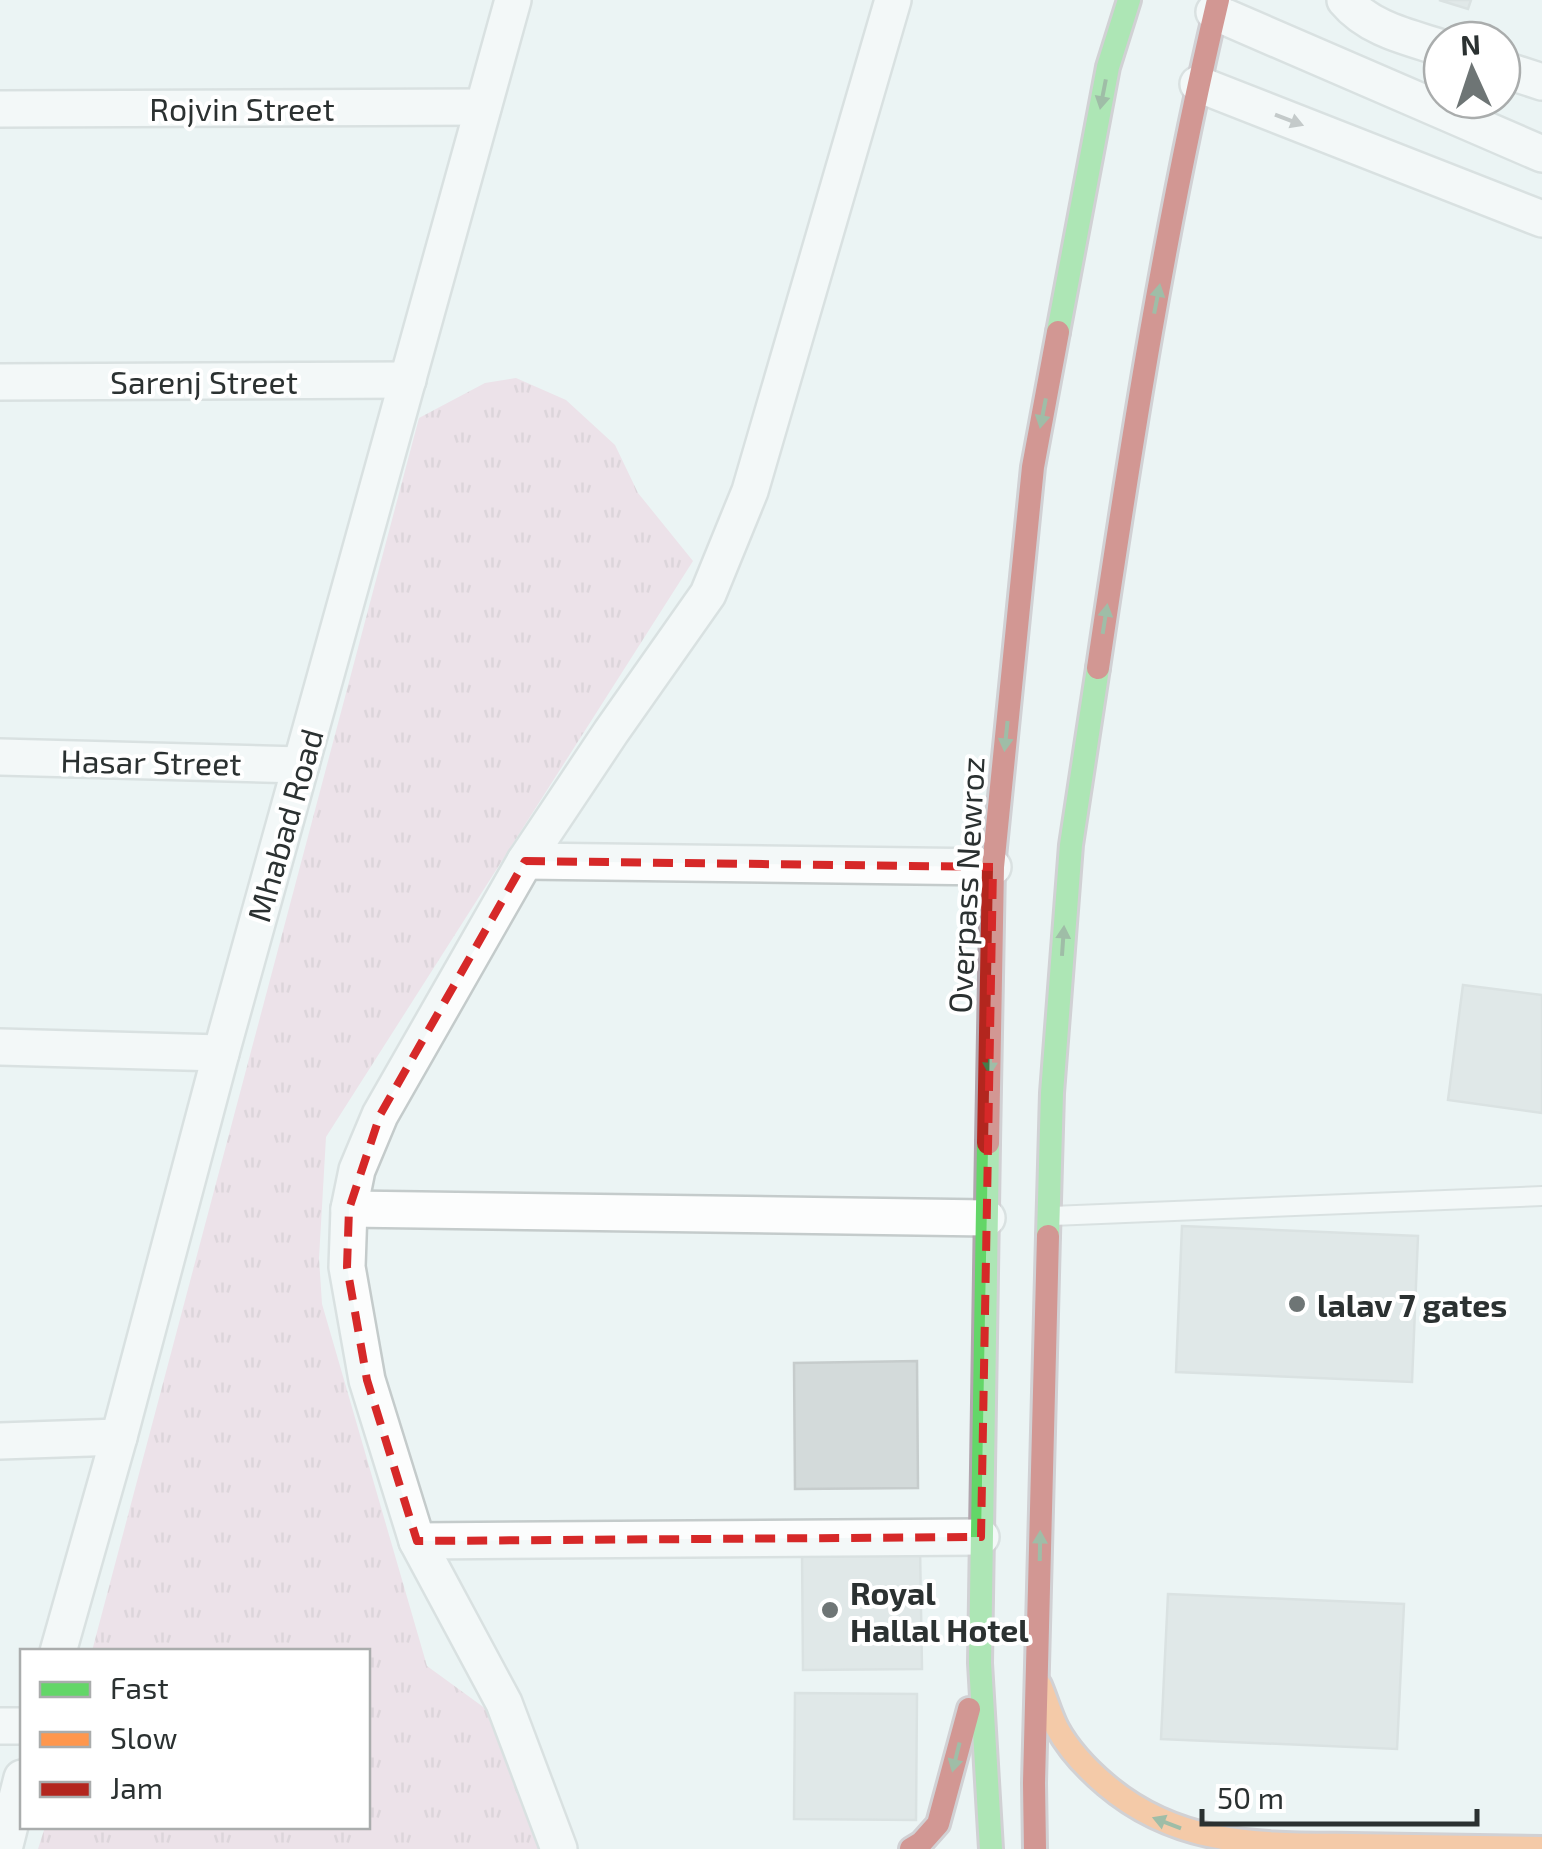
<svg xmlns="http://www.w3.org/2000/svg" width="1542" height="1849" font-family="'Exo 2',sans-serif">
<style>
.park{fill:url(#park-tufts)}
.building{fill:#d3dada;stroke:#c6cccc;stroke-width:2.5}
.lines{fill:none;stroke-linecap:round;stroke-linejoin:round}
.lane-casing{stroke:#c4cbcb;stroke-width:22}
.street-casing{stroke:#c4cbcb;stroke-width:40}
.fast-casing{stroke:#b2a6ae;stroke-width:28}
.slow-casing{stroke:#b2a6ae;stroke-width:28}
.jam-casing{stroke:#b2a6ae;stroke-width:28}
.lane{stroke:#fcfdfd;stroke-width:18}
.street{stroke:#fcfdfd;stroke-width:35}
.fast{stroke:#63d668;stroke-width:22}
.slow{stroke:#ff974d;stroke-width:22}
.jam{stroke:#b3261e;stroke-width:22}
.oneway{fill:#447b4a}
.oneway2{fill:#949797}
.marked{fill:none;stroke:#d62828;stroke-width:8;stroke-dasharray:20 12;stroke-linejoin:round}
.poi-dot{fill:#6e7575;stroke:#fff;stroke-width:4}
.labels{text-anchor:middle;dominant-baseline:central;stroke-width:8;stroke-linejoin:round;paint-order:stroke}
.street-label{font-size:32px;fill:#2b3131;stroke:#fff}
.poi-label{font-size:32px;font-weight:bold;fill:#2b3131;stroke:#fff;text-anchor:start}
</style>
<defs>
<pattern id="park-tufts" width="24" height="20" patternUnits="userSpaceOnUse" patternTransform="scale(2.5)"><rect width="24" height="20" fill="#edccdb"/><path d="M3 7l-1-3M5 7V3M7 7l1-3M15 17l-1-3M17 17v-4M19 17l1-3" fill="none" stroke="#cbb0bc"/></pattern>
</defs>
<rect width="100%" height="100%" fill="#ebf4f4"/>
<polygon class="park" points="516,378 566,400 615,445 638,493 693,561 326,1137 319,1258 322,1304 427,1666 508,1725 546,1849 38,1849 45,1827 368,1826 368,1652 92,1651 419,418 485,383"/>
<g class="building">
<polygon points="1439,0 1471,0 1468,9"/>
<polygon points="1463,985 1542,995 1542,1113 1448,1100"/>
<polygon points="1182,1226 1418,1236 1412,1382 1176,1372"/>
<polygon points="917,1361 918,1488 795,1489 794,1363"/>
<polygon points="920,1547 922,1669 803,1670 802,1549"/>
<polygon points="1168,1594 1404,1604 1397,1749 1161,1739"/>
<polygon points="795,1693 917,1694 916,1820 794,1819"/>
</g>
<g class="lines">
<defs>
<polyline id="lane" points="1052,1216 1542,1196"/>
<g id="street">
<path d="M1345 0C1369 29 1408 37 1442 48"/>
<polyline points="1214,12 1542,154"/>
<polyline points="1502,69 1542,82"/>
<polyline points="1198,84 1542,219"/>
<polyline points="0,109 483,107"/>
<polyline points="0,382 408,380"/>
<polyline points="0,757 301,765"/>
<polyline points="525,861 993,867"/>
<polyline points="0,1047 221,1053"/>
<polyline points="349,1209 987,1218"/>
<polyline points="0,1441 119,1437"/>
<polyline points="417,1541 981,1537"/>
<polyline points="58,1652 119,1437 221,1053 513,0"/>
<polyline points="0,1726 22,1726"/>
<polyline points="4,1849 22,1778"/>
<polyline points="559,1849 504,1703 417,1541 367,1380 347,1267 349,1209 357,1170 380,1115 525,861 611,732 708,594 750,491 893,0"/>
</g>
<g id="fast">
<polyline points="1058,332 1108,67 1129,0"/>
<polyline points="988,1143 980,1663 991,1849"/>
<polyline points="1048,1236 1052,1093 1071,845 1098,668"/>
</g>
<path id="slow" d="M1040 1685C1046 1699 1050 1714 1057 1728 1069 1750 1087 1769 1106 1785 1179 1847 1261 1844 1351 1845 1415 1846 1478 1847 1542 1848"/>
<g id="jam">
<path d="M1098 668C1131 444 1166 220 1218 0"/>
<polyline points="988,1143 993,867 1033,467 1058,332"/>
<polyline points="911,1849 921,1843 938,1824 969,1709"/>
<polyline points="1035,1849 1034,1783 1048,1236"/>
</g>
</defs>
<use href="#lane" class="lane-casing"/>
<use href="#street" class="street-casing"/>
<use href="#fast" class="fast-casing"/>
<use href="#slow" class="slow-casing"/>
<use href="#jam" class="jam-casing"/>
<use href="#lane" class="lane"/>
<use href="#street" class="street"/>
<use href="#fast" class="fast"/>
<use href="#slow" class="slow"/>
<use href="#jam" class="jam"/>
</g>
<defs><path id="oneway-solid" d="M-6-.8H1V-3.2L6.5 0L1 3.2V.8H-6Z" transform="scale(2.5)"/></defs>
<g class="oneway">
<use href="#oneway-solid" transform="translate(1103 94) rotate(101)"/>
<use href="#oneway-solid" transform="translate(1157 299) rotate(-79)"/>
<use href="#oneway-solid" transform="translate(1043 413) rotate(101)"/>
<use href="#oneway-solid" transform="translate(1105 619) rotate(-81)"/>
<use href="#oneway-solid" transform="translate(1006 736) rotate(96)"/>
<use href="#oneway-solid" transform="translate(1063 941) rotate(-86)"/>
<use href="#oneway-solid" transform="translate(990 1060) rotate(91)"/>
<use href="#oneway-solid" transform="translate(1040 1546) rotate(-89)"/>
<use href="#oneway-solid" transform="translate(956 1757) rotate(104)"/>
<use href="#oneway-solid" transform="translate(1167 1823) rotate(-159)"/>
</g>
<use class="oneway2" href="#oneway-solid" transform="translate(1289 120) rotate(21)"/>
<path d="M0 0H1542V1849H0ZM525 861 993 867 981 1537 417 1541 367 1380 347 1267 349 1209 380 1115Z" fill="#ebf4f4" fill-opacity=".55" fill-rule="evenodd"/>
<path class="marked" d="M525 861 993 867 981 1537 417 1541 367 1380 347 1267 349 1209 380 1115Z"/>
<g class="poi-dot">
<circle cx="1297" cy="1304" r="10"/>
<circle cx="830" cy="1610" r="10"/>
</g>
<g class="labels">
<g class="street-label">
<text x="242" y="108">Rojvin Street</text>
<text x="204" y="381">Sarenj Street</text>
<text transform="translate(151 761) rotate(1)">Hasar Street</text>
<text transform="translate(284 825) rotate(-74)">Mhabad Road</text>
<text transform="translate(965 885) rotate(-87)">Overpass Newroz</text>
</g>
<g class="poi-label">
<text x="1317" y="1304">lalav 7 gates</text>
<text x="850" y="1592">Royal<tspan x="850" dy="37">Hallal Hotel</tspan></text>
</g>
</g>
<rect x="20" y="1649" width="350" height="180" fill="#ffffff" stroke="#aaadad" stroke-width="2.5"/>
<rect x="40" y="1682" width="50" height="15" fill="#63d668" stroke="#aaadad" stroke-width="2.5"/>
<text x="110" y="1699" font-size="30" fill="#2b3131">Fast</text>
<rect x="40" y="1732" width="50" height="15" fill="#ff974d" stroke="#aaadad" stroke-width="2.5"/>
<text x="110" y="1749" font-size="30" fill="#2b3131">Slow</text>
<rect x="40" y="1782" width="50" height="15" fill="#b3261e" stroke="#aaadad" stroke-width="2.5"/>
<text x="110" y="1799" font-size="30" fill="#2b3131">Jam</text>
<g transform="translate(1472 70) rotate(357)"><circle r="48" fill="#ffffff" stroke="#aaadad" stroke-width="2.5"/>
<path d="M0-8L18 38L0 25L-18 38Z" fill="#6e7575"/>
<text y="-15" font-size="28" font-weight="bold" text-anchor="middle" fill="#2b3131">N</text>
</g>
<path d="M1202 1809v15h275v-15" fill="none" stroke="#2b3131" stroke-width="5"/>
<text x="1217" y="1809" font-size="30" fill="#2b3131" stroke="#ffffff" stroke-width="8" paint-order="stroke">50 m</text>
</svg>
